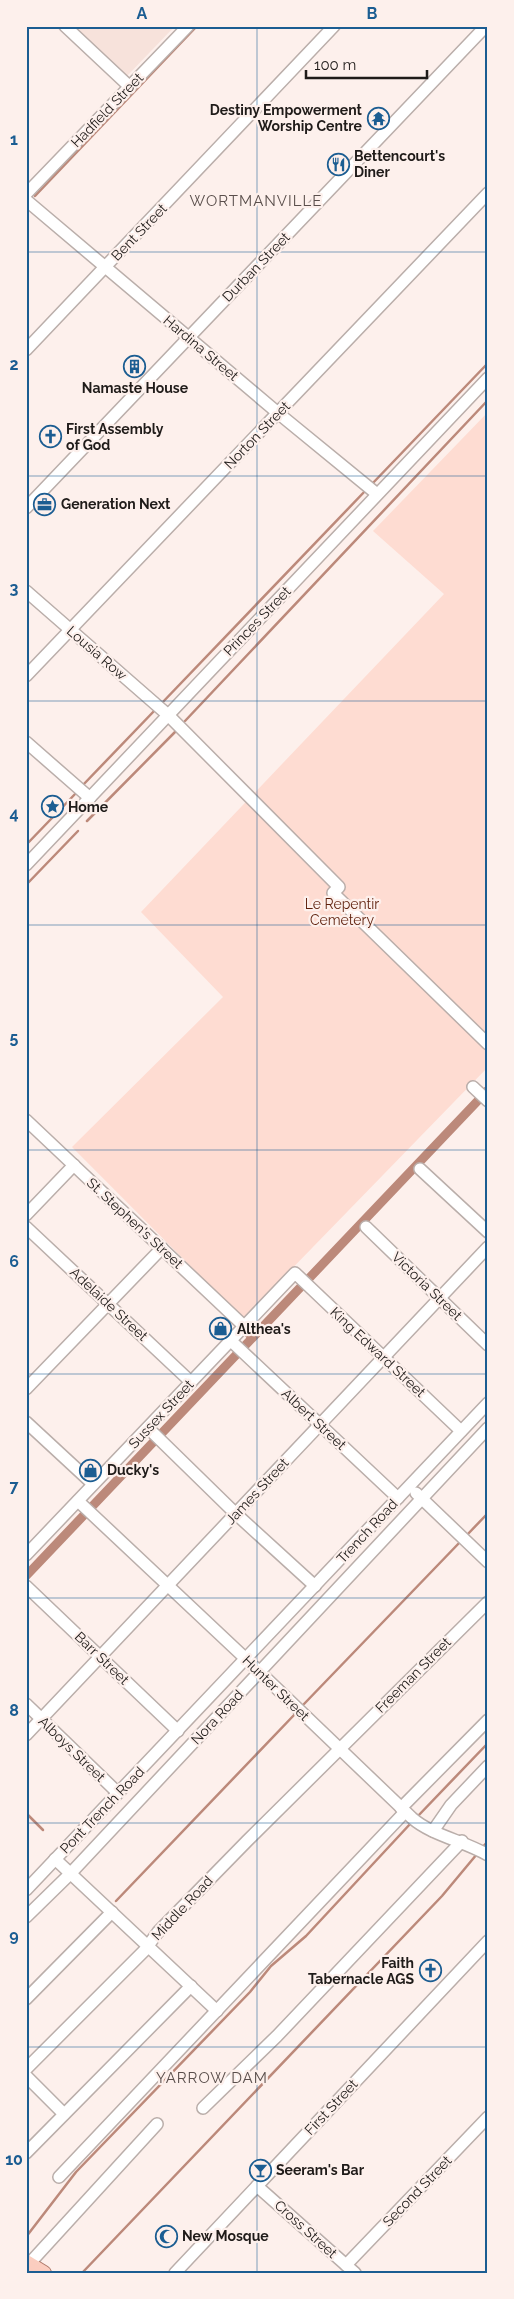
<svg xmlns="http://www.w3.org/2000/svg" width="514" height="2299" font-family="Raleway,sans-serif">
<style>
.built{fill:#f7e2db}
.green{fill:#fedcd2}
.lines{fill:none;stroke-linecap:round;stroke-linejoin:round}
.stream{stroke:#bc897a;stroke-width:2.5}
.canal{stroke:#bc897a;stroke-width:9}
.minor-casing{stroke:#baaeaa;stroke-width:14}
.major-casing{stroke:#ad7969;stroke-width:16}
.minor{stroke:#fff;stroke-width:11}
.major{stroke:#fbcdbf;stroke-width:14}
.grid{fill:none;stroke:#1b5d92;stroke-width:1;stroke-opacity:0.55}
.labels{text-anchor:middle;dominant-baseline:central;stroke-width:4.5;stroke-linejoin:round;paint-order:stroke}
.street-label{font-size:14px;fill:#1f1b19;stroke:#fdf0ec}
.poi-label{font-size:14px;font-weight:bold;fill:#1f1b19;stroke:#fdf0ec;text-anchor:start}
.park-label{font-size:14px;fill:#5e1f0b;stroke:#fdf0ec}
.neighbourhood-label{font-size:15px;letter-spacing:1px;fill:#5a4f4c;stroke:#fdf0ec}
.neatline{fill:none;stroke:#1b5d92;stroke-width:2}
.grid-label{font-size:16px;text-anchor:middle;font-weight:bold;fill:#1b5d92}
</style>
<rect width="100%" height="100%" fill="#fdf0ec"/>
<polygon class="built" points="72,26 175,26 127,76"/>
<polygon class="green" points="488,412 488,1067 243,1319 72,1147 223,997 141,912 444,594 373,531"/>
<g class="lines">
<g class="stream">
<polyline points="35,196 197,26"/>
<polyline points="371,485 488,363"/>
<polyline points="160,705 367,489"/>
<polyline points="185,721 488,400"/>
<polyline points="82,786 156,709"/>
<polyline points="87,821 176,731"/>
<polyline points="26,845 77,792"/>
<polyline points="26,885 78,831"/>
<polyline points="243,1332 250,1340"/>
<polyline points="466,1536 488,1513"/>
<polyline points="304,1704 461,1541"/>
<polyline points="26,1813 43,1830"/>
<polyline points="417,1817 488,1743"/>
<polyline points="482,1848 488,1841"/>
<polyline points="116,1901 295,1714"/>
<polyline points="26,2237 76,2172 250,1992 271,1966 306,1936 411,1823"/>
<polyline points="82,2273 442,1896 477,1854"/>
</g>
<polyline class="canal" points="26,1576 488,1090"/>
<defs>
<g id="minor">
<polyline points="65,26 130,87"/>
<polyline points="26,194 188,26"/>
<polyline points="26,200 278,413 377,494"/>
<polyline points="26,350 334,26"/>
<polyline points="26,508 486,26"/>
<polyline points="26,591 168,715 339,887 333,893 488,1044"/>
<polyline points="26,676 488,193"/>
<polyline points="26,742 90,798"/>
<polyline points="26,865 488,378"/>
<polyline points="473,1087 488,1101"/>
<polyline points="26,1120 244,1326"/>
<polyline points="420,1169 488,1232"/>
<polyline points="26,1215 74,1165"/>
<polyline points="26,1227 191,1382"/>
<polyline points="366,1227 488,1345"/>
<polyline points="230,1340 398,1498"/>
<polyline points="26,1389 162,1248"/>
<polyline points="26,1422 93,1484"/>
<polyline points="148,1428 236,1514 315,1586"/>
<polyline points="416,1493 488,1562"/>
<path d="M78 1501 246 1659 412 1818C431 1835 464 1841 488 1855"/>
<polyline points="26,1555 295,1273 461,1431"/>
<polyline points="26,1586 178,1731"/>
<polyline points="26,1704 118,1793"/>
<polyline points="26,1735 488,1247"/>
<polyline points="401,1808 488,1720"/>
<polyline points="433,1831 451,1805 488,1766"/>
<polyline points="55,1859 217,2011"/>
<polyline points="26,1890 488,1403"/>
<polyline points="26,1917 70,1874 488,1428"/>
<polyline points="26,1999 112,1912"/>
<polyline points="26,2069 145,1950 158,1932 247,1841 488,1602"/>
<polyline points="26,2076 64,2114"/>
<polyline points="203,2108 277,2036 462,1841"/>
<polyline points="26,2153 191,1986"/>
<polyline points="59,2177 405,1812"/>
<polyline points="257,2186 355,2273"/>
<polyline points="29,2264 157,2124"/>
<polyline points="346,2265 488,2117"/>
<polyline points="175,2273 488,1941"/>
</g>
<polyline id="major" points="26,2262 44,2273"/>
</defs>
<use href="#minor" class="minor-casing"/>
<use href="#major" class="major-casing"/>
<use href="#minor" class="minor"/>
<use href="#major" class="major"/>
</g>
<path class="grid" d="M257 26V2273M26 252H488M26 476H488M26 701H488M26 925H488M26 1150H488M26 1374H488M26 1598H488M26 1823H488M26 2047H488"/>
<defs>
<symbol id="temple-ring" viewBox="-11 -11 22 22"><circle r="9.5" fill="#fdf0ec" stroke="#1b5d92" stroke-width="1.5"/><path d="M0-6L5-2H3V0L6.5 2.5H4V6H1.5V3h-3V6H-4V2.5H-6.5L-3 0V-2H-5Z" fill="#1b5d92"/></symbol>
<symbol id="restaurant-ring" viewBox="-11 -11 22 22"><circle r="9.5" fill="#fdf0ec" stroke="#1b5d92" stroke-width="1.5"/><path d="M-5-6h1v4h1v-4h1v4h1v-4h1v5L-1.5 .5V6h-2V.5L-5-1ZM5-6V6H3V1.5H1.5Q1.5-4 5-6Z" fill="#1b5d92"/></symbol>
<symbol id="building-ring" viewBox="-11 -11 22 22"><circle r="9.5" fill="#fdf0ec" stroke="#1b5d92" stroke-width="1.5"/><path d="M-4-6H4V6H1V3H-1V6H-4ZM-2.5-4.3h1.7v1.8h-1.7ZM.8-4.3h1.7v1.8H.8ZM-2.5-1h1.7V.8h-1.7ZM.8-1h1.7V.8H.8Z" fill="#1b5d92"/></symbol>
<symbol id="church-ring" viewBox="-11 -11 22 22"><circle r="9.5" fill="#fdf0ec" stroke="#1b5d92" stroke-width="1.5"/><path d="M-1.2-6h2.4v3.5h3.3v2.4h-3.3V6h-2.4V-.1h-3.3v-2.4h3.3Z" fill="#1b5d92"/></symbol>
<symbol id="office-ring" viewBox="-11 -11 22 22"><circle r="9.5" fill="#fdf0ec" stroke="#1b5d92" stroke-width="1.5"/><path d="M-6-3h4V-5.5h4V-3h4V5H-6ZM-1-4.5V-3h2v-1.5ZM-6 0V1H6V0Z" fill="#1b5d92"/></symbol>
<symbol id="sight-ring" viewBox="-11 -11 22 22"><circle r="9.5" fill="#fdf0ec" stroke="#1b5d92" stroke-width="1.5"/><path d="M0-6L1.8-2.2L6-1.7L2.9 1.2L3.7 5.4L0 3.3L-3.7 5.4L-2.9 1.2L-6-1.7L-1.8-2.2Z" fill="#1b5d92"/></symbol>
<symbol id="shop-ring" viewBox="-11 -11 22 22"><circle r="9.5" fill="#fdf0ec" stroke="#1b5d92" stroke-width="1.5"/><path d="M-5-2.5h2.3a2.7 3.5 0 0 1 5.4 0H5L5.5 6h-11ZM-1.5-2.5h3a1.5 2.3 0 0 0-3 0Z" fill="#1b5d92"/></symbol>
<symbol id="bar-ring" viewBox="-11 -11 22 22"><circle r="9.5" fill="#fdf0ec" stroke="#1b5d92" stroke-width="1.5"/><path d="M-6-5H6L.8 .8V4.5H3.5V6h-7V4.5H-.8V.8Z" fill="#1b5d92"/></symbol>
<symbol id="mosque-ring" viewBox="-11 -11 22 22"><circle r="9.5" fill="#fdf0ec" stroke="#1b5d92" stroke-width="1.5"/><path d="M3.5-4.9A6 6 0 1 0 3.5 4.9A5 5 0 1 1 3.5-4.9Z" fill="#1b5d92"/></symbol>
</defs>
<g fill-rule="evenodd">
<use href="#temple-ring" x="366" y="106" width="25" height="25"/>
<use href="#restaurant-ring" x="326" y="152" width="25" height="25"/>
<use href="#building-ring" x="122" y="354" width="25" height="25"/>
<use href="#church-ring" x="38" y="424" width="25" height="25"/>
<use href="#office-ring" x="32" y="492" width="25" height="25"/>
<use href="#sight-ring" x="40" y="794" width="25" height="25"/>
<use href="#shop-ring" x="208" y="1316" width="25" height="25"/>
<use href="#shop-ring" x="78" y="1458" width="25" height="25"/>
<use href="#church-ring" x="418" y="1958" width="25" height="25"/>
<use href="#bar-ring" x="248" y="2158" width="25" height="25"/>
<use href="#mosque-ring" x="154" y="2224" width="25" height="25"/>
</g>
<g class="labels">
<g class="street-label">
<text transform="translate(107 110) rotate(-46)">Hadfield Street</text>
<text transform="translate(139 232) rotate(-46)">Bent Street</text>
<text transform="translate(256 267) rotate(-46)">Durban Street</text>
<text transform="translate(201 348) rotate(40)">Hardina Street</text>
<text transform="translate(257 435) rotate(-46)">Norton Street</text>
<text transform="translate(257 621) rotate(-46)">Princes Street</text>
<text transform="translate(97 653) rotate(41)">Lousia Row</text>
<text transform="translate(135 1223) rotate(43)">St. Stephen's Street</text>
<text transform="translate(427 1286) rotate(44)">Victoria Street</text>
<text transform="translate(109 1304) rotate(43)">Adelaide Street</text>
<text transform="translate(378 1352) rotate(43)">King Edward Street</text>
<text transform="translate(161 1414) rotate(-47)">Sussex Street</text>
<text transform="translate(314 1419) rotate(43)">Albert Street</text>
<text transform="translate(257 1491) rotate(-47)">James Street</text>
<text transform="translate(367 1531) rotate(-47)">Trench Road</text>
<text transform="translate(102 1658) rotate(44)">Barr Street</text>
<text transform="translate(413 1675) rotate(-45)">Freeman Street</text>
<text transform="translate(276 1688) rotate(44)">Hunter Street</text>
<text transform="translate(217 1717) rotate(-47)">Nora Road</text>
<text transform="translate(72 1749) rotate(44)">Alboys Street</text>
<text transform="translate(102 1810) rotate(-46)">Pont Trench Road</text>
<text transform="translate(182 1908) rotate(-47)">Middle Road</text>
<text transform="translate(331 2107) rotate(-47)">First Street</text>
<text transform="translate(417 2191) rotate(-46)">Second Street</text>
<text transform="translate(306 2229) rotate(42)">Cross Street</text>
</g>
<g class="poi-label">
<text x="362" y="110" text-anchor="end">Destiny Empowerment<tspan x="362" dy="16">Worship Centre</tspan></text>
<text x="354" y="156">Bettencourt's<tspan x="354" dy="16">Diner</tspan></text>
<text x="135" y="388" text-anchor="middle">Namaste House</text>
<text x="66" y="429">First Assembly<tspan x="66" dy="16">of God</tspan></text>
<text x="61" y="504">Generation Next</text>
<text x="68" y="807">Home</text>
<text x="237" y="1329">Althea's</text>
<text x="107" y="1470">Ducky's</text>
<text x="414" y="1963" text-anchor="end">Faith<tspan x="414" dy="16">Tabernacle AGS</tspan></text>
<text x="276" y="2170">Seeram's Bar</text>
<text x="182" y="2236">New Mosque</text>
</g>
<g class="park-label">
<text x="342" y="904">Le Repentir<tspan x="342" dy="16">Cemetery</tspan></text>
</g>
<g class="neighbourhood-label">
<text x="256" y="201">WORTMANVILLE</text>
<text x="212" y="2078">YARROW DAM</text>
</g>
</g>
<rect width="514" height="2299" fill="none" stroke="#fdf0ec" stroke-width="55"/>
<path d="M306 70v8h121v-8" fill="none" stroke="#1f1b19" stroke-width="2.5"/>
<text x="314" y="70" font-size="15" fill="#1f1b19" stroke="#fdf0ec" stroke-width="4" paint-order="stroke">100 m</text>
<rect x="28" y="28" width="458" height="2244" class="neatline"/>
<g class="grid-label">
<text x="142" y="19">A</text>
<text x="372" y="19">B</text>
<text x="14" y="145">1</text>
<text x="14" y="370">2</text>
<text x="14" y="594">3</text>
<text x="14" y="819">4</text>
<text x="14" y="1043">5</text>
<text x="14" y="1267">6</text>
<text x="14" y="1492">7</text>
<text x="14" y="1716">8</text>
<text x="14" y="1941">9</text>
<text x="14" y="2165">10</text>
</g>
</svg>
